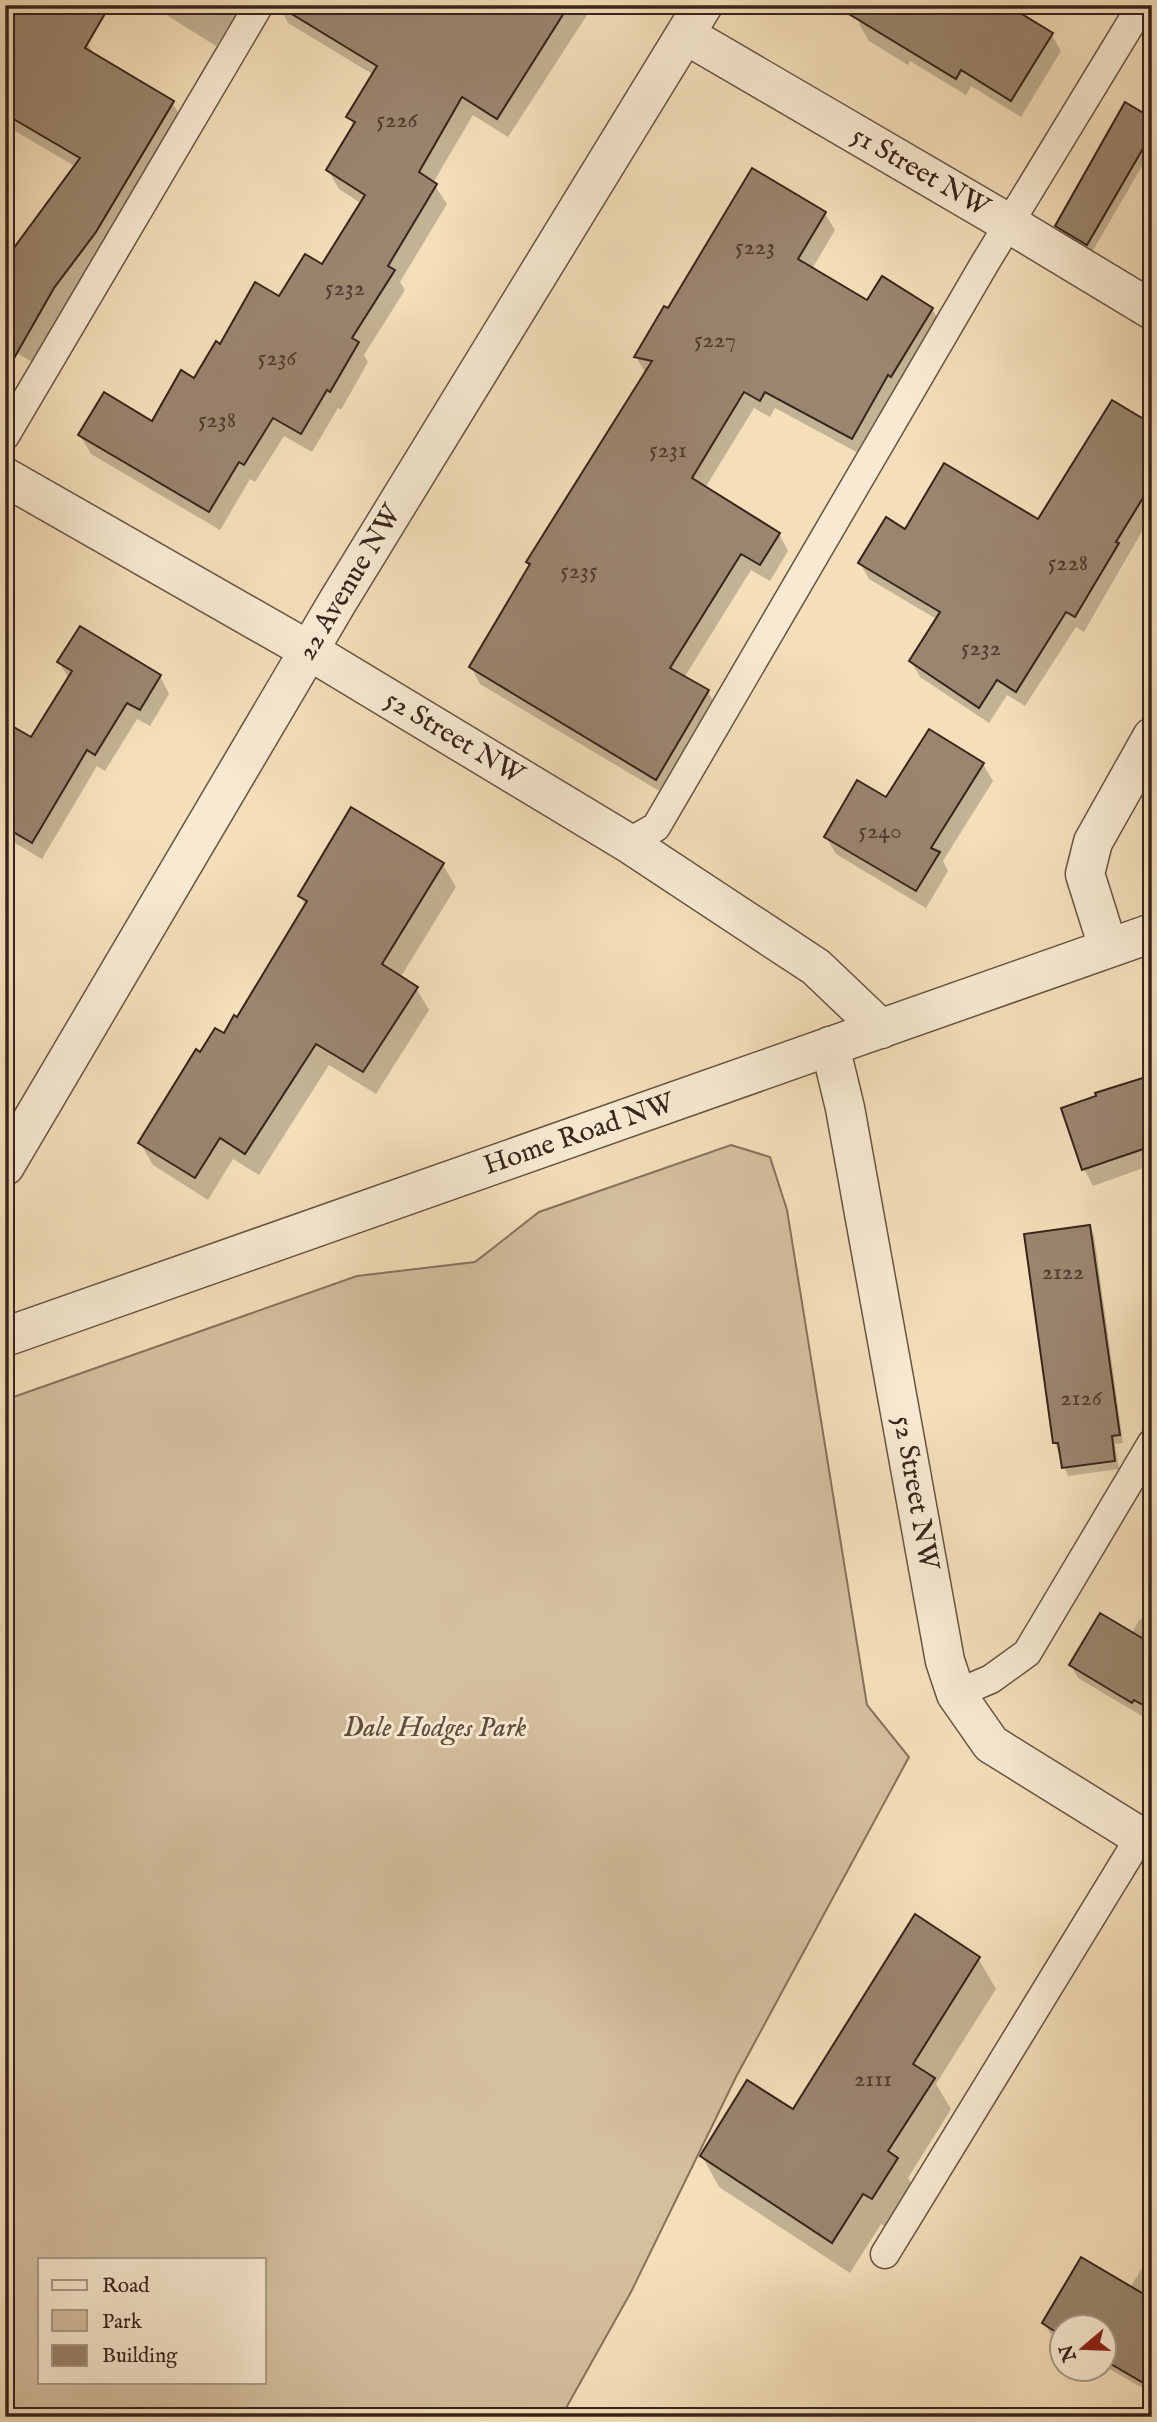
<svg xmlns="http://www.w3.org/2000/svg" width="1157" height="2422" font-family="'IM FELL English',serif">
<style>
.green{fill:#d4bf9f;stroke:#86725e;stroke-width:2;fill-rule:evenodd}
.shadow{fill:#0003}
.building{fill:#9a856e;stroke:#38241c;stroke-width:2}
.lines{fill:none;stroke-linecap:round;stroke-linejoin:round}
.service-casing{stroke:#675344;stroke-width:31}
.minor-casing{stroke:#675344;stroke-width:41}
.tertiary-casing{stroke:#675344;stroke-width:41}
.service{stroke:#f8ead2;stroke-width:28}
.minor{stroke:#f8ead2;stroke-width:38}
.tertiary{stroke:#f8ead2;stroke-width:38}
.labels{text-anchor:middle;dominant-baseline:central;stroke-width:6;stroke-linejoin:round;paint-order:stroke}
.number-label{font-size:24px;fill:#503c30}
.street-label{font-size:28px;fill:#38241c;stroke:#f8ead2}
.park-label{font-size:28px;font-style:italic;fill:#5f4b3d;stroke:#f8ead2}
</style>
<rect width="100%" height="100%" fill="#f4dfba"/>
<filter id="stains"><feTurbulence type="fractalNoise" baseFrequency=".00286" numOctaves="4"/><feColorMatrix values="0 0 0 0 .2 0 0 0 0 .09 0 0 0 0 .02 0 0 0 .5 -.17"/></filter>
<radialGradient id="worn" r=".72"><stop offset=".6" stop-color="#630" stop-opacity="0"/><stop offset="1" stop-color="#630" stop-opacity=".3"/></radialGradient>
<path class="green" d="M731 1145 770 1157 787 1210 867 1705 909 1757 736 2077 631 2292 561 2417H5V1400L357 1276 475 1262 539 1212ZM40 2259H264V2382H40Z"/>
<g class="shadow">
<polygon points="5,5 87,43 95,56 172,102 183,121 106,251 64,308 33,362 5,347 5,258 8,260 76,167 5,125"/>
<polygon points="162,5 242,5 216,46 168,16"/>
<polygon points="259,5 598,5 592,14 589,12 508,137 473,115 433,183 447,204 400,282 405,290 364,355 368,362 341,410 338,408 312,452 284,436 255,482 250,479 220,530 91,454 80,435 153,423 195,380 220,346 323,267 362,204 339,189 328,170 354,127 349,117 374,75 288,23 281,10"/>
<polygon points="870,5 1051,34 1061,51 1021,117 971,86 966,95 910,61 908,65 869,41 859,24"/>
<polygon points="1149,137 1152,149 1092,252 1062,234 1057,226"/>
<polygon points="825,214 835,230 812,269 868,302 932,309 942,326 862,455 775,408 770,417 754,408 705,488 779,534 788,551 770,581 751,570 684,678 708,692 718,709 666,795 480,684 471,667 531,566 528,562 646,374 636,357 668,311"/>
<polygon points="1152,426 1152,514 1084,632 1076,627 1025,706 1007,695 989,723 920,677 911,661 938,620 869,579 860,563 905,532 1039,521"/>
<polygon points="59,662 160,676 169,694 150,726 137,719 105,771 97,766 42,859 5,837 5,724 32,739 69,679"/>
<polygon points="983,764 993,781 943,861 948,871 926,908 836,854 826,837 887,799"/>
<polygon points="352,809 443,865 456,887 400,978 416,988 429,1010 376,1094 329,1065 259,1175 233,1159 208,1200 153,1165 140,1143 201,1054 224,1035 238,1020 306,906 300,896"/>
<polygon points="1152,1076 1152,1165 1093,1186 1084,1169 1063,1109"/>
<polygon points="1090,1227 1094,1235 1123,1443 1115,1444 1119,1469 1068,1476 1055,1443"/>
<polygon points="1140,1619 1152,1625 1152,1722 1078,1678 1071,1665 1131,1634"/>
<polygon points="978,1958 996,1989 936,2084 951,2109 908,2178 915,2189 890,2229 881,2224 850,2273 719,2187 702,2156 794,2112"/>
<polygon points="1150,2255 1152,2256 1152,2380 1146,2390 1104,2366 1104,2328 1062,2328 1062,2341 1050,2333 1044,2323 1130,2288"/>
</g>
<g class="building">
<polygon points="5,5 110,5 85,48 174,101 96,232 54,288 5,374 5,260 80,158 5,114"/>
<polygon points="277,5 569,5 497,119 462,97 419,172 437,184 388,266 395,270 352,338 359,342 330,392 327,390 301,434 273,418 244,465 239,462 209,512 78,435 104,392 152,421 181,370 194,378 216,341 220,344 255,282 279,296 305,254 322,264 365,195 326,170 355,122 346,117 377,66"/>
<polygon points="834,5 1007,5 1053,33 1011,101 961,70 956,79"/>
<polygon points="1125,102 1152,118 1152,133 1087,245 1055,226"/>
<polygon points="752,168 826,212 798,259 867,300 882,276 933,308 891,377 888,375 852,439 765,392 760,401 744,392 692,478 780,533 760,565 741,554 670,668 709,690 656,780 469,667 530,564 526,562 652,361 634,357 664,306 668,308"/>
<polygon points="1112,400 1152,424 1152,483 1116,542 1119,543 1075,617 1066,612 1016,692 997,680 979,708 909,661 940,612 858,563 886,517 905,529 944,463 1038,519"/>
<polygon points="80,626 161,675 140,710 127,703 95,755 87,750 32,843 5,827 5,722 31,737 72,671 57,662"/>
<polygon points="929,729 984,763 931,848 940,852 916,891 824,837 857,780 886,797"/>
<polygon points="351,807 444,863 382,964 418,987 363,1072 316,1044 245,1154 220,1138 195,1178 138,1143 196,1049 200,1052 215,1028 224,1033 234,1015 237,1017 307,901 298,896"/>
<polygon points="1152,1075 1152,1146 1082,1170 1061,1108 1096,1096 1095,1093"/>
<polygon points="1090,1225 1120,1435 1112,1436 1115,1461 1062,1468 1058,1443 1053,1443 1024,1234"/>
<polygon points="1100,1613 1152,1644 1152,1710 1134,1700 1132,1703 1069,1665"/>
<polygon points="915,1914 980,1957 913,2064 935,2078 888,2151 898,2158 872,2199 863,2194 832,2243 700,2156 747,2080 793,2109"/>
<polygon points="1081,2257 1152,2299 1152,2388 1104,2360 1104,2328 1062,2328 1062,2336 1042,2323"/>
</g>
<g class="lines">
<defs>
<g id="service">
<polyline points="5,436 259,5"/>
<polyline points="628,843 656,827 985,263 1142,5"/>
<polyline points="956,1694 991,1679 1027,1653 1152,1443"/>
<polyline points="885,2254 1140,1837"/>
</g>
<g id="minor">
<polyline points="686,35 1008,223 1152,310"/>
<polyline points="5,477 308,650 628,843 816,967 881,1029"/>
<polyline points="1108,947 1085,874 1093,842 1152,737"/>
<polyline points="830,1046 845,1108 945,1661 956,1694 991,1744 1152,1844"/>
<polyline points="5,1166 338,601 703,5"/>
</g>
<polyline id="tertiary" points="5,1337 1152,933"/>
</defs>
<use href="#service" class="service-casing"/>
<use href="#minor" class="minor-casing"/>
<use href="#tertiary" class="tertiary-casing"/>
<use href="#service" class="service"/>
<use href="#minor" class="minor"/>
<use href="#tertiary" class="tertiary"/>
</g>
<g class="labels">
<g class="number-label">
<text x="397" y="120">5226</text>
<text x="755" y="247">5223</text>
<text x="345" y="288">5232</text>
<text x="715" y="340">5227</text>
<text x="277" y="358">5236</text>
<text x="217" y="420">5238</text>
<text x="668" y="450">5231</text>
<text x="1068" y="563">5228</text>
<text x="579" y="571">5235</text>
<text x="981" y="648">5232</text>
<text x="880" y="831">5240</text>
<text x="1063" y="1272">2122</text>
<text x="1081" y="1398">2126</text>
<text x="873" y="2079">2111</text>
</g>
<g class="street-label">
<text transform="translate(920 172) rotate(30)">51 Street NW</text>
<text transform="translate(350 583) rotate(-59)">22 Avenue NW</text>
<text transform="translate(454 738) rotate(31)">52 Street NW</text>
<text transform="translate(579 1135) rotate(-19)">Home Road NW</text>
<text transform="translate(915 1493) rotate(80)">52 Street NW</text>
</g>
<g class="park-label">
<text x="435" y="1728">Dale Hodges Park</text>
</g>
</g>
<rect width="1157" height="2422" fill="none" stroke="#f4dfba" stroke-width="28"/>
<rect x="7" y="7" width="1143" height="2408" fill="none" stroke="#38241c" stroke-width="3.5"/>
<rect x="14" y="14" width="1129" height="2394" fill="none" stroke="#38241c" stroke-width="2"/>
<rect x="38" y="2258" width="228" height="126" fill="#f8ead2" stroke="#ab9b89" stroke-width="2"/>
<rect x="52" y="2280" width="35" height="10" fill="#f8ead2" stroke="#ab9b89" stroke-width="2"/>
<text x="102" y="2292" font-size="21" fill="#38241c">Road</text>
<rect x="52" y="2310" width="35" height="21" fill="#d4bf9f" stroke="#ab9b89" stroke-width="2"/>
<text x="102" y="2328" font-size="21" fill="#38241c">Park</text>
<rect x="52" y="2345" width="35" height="21" fill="#9a856e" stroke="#ab9b89" stroke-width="2"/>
<text x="102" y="2362" font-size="21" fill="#38241c">Building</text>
<g transform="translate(1083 2348) rotate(251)"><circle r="33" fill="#f8ead2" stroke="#ab9b89" stroke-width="2"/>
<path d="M0-5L12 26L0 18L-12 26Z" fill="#8f2418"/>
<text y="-10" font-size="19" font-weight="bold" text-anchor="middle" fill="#38241c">N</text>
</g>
<rect width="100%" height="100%" filter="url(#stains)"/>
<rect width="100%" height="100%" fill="url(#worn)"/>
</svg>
